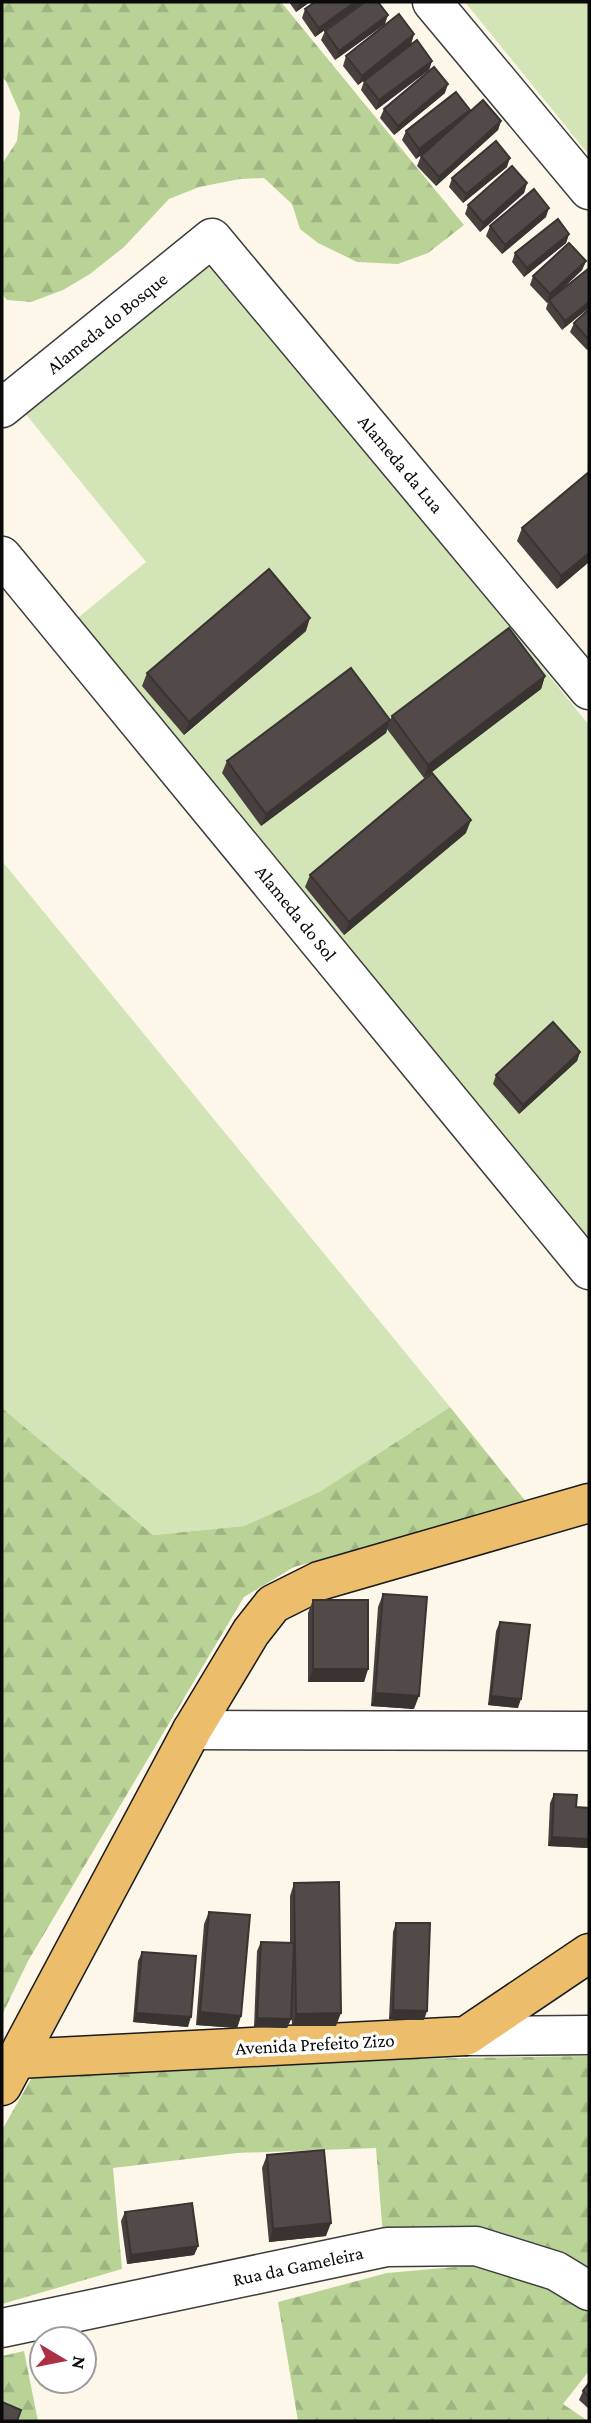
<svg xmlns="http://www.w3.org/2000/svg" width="591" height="2423" font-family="'Crimson Pro',serif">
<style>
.grass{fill:#d3e4b6;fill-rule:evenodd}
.forest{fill:url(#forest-firs)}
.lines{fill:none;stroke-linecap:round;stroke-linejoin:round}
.minor-casing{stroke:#3d3d3d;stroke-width:41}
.major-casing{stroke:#1b1b1b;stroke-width:41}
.minor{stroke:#fff;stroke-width:38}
.major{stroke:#ecbd6a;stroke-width:38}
.wall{fill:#47403e}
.shaded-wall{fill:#393432}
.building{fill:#524a48;stroke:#393432;stroke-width:2}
.labels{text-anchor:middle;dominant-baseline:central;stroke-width:7;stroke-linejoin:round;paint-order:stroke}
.street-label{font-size:19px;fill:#0a0a0a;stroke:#fff}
</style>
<defs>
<pattern id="forest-firs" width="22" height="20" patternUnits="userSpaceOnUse" patternTransform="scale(1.75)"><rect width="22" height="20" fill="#b9d397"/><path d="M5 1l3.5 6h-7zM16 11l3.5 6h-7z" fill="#9eb481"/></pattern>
</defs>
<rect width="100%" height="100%" fill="#fdf7e9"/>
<g class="grass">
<polygon points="465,2 589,2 589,155"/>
<path d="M211 259 589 725V1255L74 621 146 562 24 412ZM305 631 185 735 143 686Z"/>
<polygon points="2,861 450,1407 321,1491 244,1526 152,1535 2,1408"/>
</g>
<g class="forest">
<polygon points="2,2 281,2 464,225 428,253 398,264 357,262 318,243 300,229 292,204 264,178 240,179 199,187 169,199 124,247 90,274 63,290 31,302 7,300 2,294 2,164 17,141 20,113 6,81 2,77"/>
<polygon points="450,1407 527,1503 294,1567 244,1597 28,1961 2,2015 2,1408 153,1535 244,1526 321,1491"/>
<polygon points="589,2056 589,2272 383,2236 376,2148 237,2153 113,2168 122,2269 2,2304 2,2130 39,2065"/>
<polygon points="477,2265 562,2289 589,2311 589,2371 563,2404 588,2421 298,2421 278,2302 387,2273"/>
<polygon points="24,2351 38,2421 17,2421 18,2419 2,2413 2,2356"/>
</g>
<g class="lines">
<defs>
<g id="minor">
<polyline points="432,2 589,190"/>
<polyline points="2,408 212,238 589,690"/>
<polyline points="2,556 589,1270"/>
<polyline points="192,1730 589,1731"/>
<polyline points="466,2036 589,2035"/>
<polyline points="2,2328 387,2247 476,2246 556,2271 589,2291"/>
</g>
<g id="major">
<polyline points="17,2059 466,2036 589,1953"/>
<polyline points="2,2086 192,1730 251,1632 273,1604 319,1581 589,1503"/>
</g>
</defs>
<use href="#minor" class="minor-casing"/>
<use href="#major" class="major-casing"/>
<use href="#minor" class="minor"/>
<use href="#major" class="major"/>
</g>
<g class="wall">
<polygon points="289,2 310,2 296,12"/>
<polygon points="364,2 315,37 302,18 305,9"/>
<polygon points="385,24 335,60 321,40 325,31"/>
<polygon points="414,34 411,44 358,85 343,66 346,56"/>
<polygon points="432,61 429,70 376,110 361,90 364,81"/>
<polygon points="445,93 394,135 380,118 384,109"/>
<polygon points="470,110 469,113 501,121 498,130 436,186 417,166 421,156 431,147 416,159 402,140 406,131"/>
<polygon points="507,167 463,203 449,187 452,178"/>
<polygon points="527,183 524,193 480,232 465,214 468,205"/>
<polygon points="546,217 502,254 486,236 490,226"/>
<polygon points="569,234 566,243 524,277 512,262 515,253"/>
<polygon points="586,261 582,270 558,293 588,269 562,330 546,309 548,302 547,303 530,285 533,276"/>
<polygon points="589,309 589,348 587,350 570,332 574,323"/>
<polygon points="522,528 589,562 557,589 517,541"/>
<polygon points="306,631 184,735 142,686 147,673"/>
<polygon points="545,676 541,689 424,778 387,729 386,733 261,826 222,773 227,761 390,720 392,716"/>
<polygon points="466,833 344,935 305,887 310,875"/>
<polygon points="580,1052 577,1061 519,1114 493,1084 496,1075"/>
<polygon points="383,1594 414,1709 371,1706 378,1607"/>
<polygon points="313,1600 368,1669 364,1682 308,1682 308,1613"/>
<polygon points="500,1622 518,1708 488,1705 496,1631"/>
<polygon points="554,1794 576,1807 589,1808 589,1848 548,1846 550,1803"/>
<polygon points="294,1883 336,2026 292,2026 291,2006 291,2019 287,2028 254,2027 257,1951 261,1942 290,1943 290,1896"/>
<polygon points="209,1912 241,2016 237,2028 196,2025 204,1924"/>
<polygon points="396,1923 424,2020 389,2019 393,1932"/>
<polygon points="142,1952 188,2027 133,2022 138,1961"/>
<polygon points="267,2155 326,2236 269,2242 262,2168"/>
<polygon points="125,2212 198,2246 194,2255 127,2264 121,2221"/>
<polygon points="589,2383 589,2409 579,2400 583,2391"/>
</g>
<g class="shaded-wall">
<polygon points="301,2 310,2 296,12 300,3"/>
<polygon points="355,2 364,2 315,37 319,28"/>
<polygon points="388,15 385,24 335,60 339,51"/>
<polygon points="414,34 411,44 358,85 362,76"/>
<polygon points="432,61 429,70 376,110 379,100"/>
<polygon points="448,84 445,93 394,135 398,126"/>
<polygon points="470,110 466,120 416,159 419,149"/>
<polygon points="501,121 498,130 436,186 439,177"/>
<polygon points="510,158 507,167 463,203 466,194"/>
<polygon points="527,183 524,193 480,232 483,223"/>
<polygon points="549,208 546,217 502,254 505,245"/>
<polygon points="569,234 566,243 524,277 527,268"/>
<polygon points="586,261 582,270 547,303 550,294"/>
<polygon points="589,302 589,308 562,330 565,321"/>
<polygon points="589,553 589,562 557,589 561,576"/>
<polygon points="310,618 306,631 184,735 189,722"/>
<polygon points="545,676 541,689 424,778 428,765"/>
<polygon points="390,720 386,733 261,826 266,814"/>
<polygon points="471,820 466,833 344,935 349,922"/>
<polygon points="580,1052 577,1061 519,1114 523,1105"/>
<polygon points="313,1669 368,1669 364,1682 308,1682"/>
<polygon points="375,1693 419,1696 414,1709 371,1706"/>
<polygon points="491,1696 521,1699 518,1708 488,1705"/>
<polygon points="552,1837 589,1839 589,1848 548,1846"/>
<polygon points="393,2010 427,2011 424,2020 389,2019"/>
<polygon points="200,2012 241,2016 237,2028 196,2025"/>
<polygon points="136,2013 191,2017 188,2027 133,2022"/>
<polygon points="341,2013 336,2026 292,2026 296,2014"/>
<polygon points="257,2018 291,2019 287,2028 254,2027"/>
<polygon points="331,2223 326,2236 269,2242 273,2229"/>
<polygon points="198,2246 194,2255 127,2264 131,2255"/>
</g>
<g class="building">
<polygon points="315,2 355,2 319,28 305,9"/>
<polygon points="365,2 378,2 388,15 339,51 325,31"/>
<polygon points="399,14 414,34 362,76 346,56"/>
<polygon points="417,40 432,61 379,100 364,81"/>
<polygon points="434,67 448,84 398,126 384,109"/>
<polygon points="456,92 470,110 419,149 406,131"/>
<polygon points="483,100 501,121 439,177 421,156"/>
<polygon points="496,141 510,158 466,194 452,178"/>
<polygon points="512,166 527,183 483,223 468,205"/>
<polygon points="534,189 549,208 505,245 490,226"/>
<polygon points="558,219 569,234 527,268 515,253"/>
<polygon points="569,243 586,261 550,294 533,276"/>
<polygon points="588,269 589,270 589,302 565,321 549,300"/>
<polygon points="589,309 589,340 574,323"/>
<polygon points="589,472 589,553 561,576 522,528"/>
<polygon points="269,569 310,618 189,722 147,673"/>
<polygon points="509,628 545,676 428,765 392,716"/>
<polygon points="351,668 390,720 266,814 227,761"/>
<polygon points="432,773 471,820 349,922 310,875"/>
<polygon points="553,1022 580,1052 523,1105 496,1075"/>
<polygon points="383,1594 427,1597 419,1696 375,1693"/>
<rect x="313" y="1600" width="55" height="69"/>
<polygon points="500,1622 530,1625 521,1699 491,1696"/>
<polygon points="554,1794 577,1795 576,1807 589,1808 589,1839 552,1837"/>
<polygon points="339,1882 341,2013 296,2014 294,1883"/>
<polygon points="209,1912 250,1915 241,2016 200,2012"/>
<polygon points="396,1923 430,1923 427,2011 393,2010"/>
<polygon points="261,1942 294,1943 291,2019 257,2018"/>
<polygon points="142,1952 196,1956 191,2017 136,2013"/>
<polygon points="324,2150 331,2223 273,2229 267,2155"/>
<polygon points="192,2203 198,2246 131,2255 125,2212"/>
<polygon points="589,2383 589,2397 583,2391"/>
<polygon points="2,2402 21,2410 17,2421 2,2421"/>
</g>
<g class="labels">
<g class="street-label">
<text transform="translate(107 323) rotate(-39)">Alameda do Bosque</text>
<text transform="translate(401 464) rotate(50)">Alameda da Lua</text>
<text transform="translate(296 913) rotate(51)">Alameda do Sol</text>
<text transform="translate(315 2044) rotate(-3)">Avenida Prefeito Zizo</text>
<text transform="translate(298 2266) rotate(-12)">Rua da Gameleira</text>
</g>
</g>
<rect width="591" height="2423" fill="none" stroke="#0a0a0a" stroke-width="7"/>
<g transform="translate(63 2360) rotate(100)"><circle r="33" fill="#ffffff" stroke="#9d9d9d" stroke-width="2"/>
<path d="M0-5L12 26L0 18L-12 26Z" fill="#ad2f44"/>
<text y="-10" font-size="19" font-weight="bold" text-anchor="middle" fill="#0a0a0a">N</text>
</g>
</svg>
